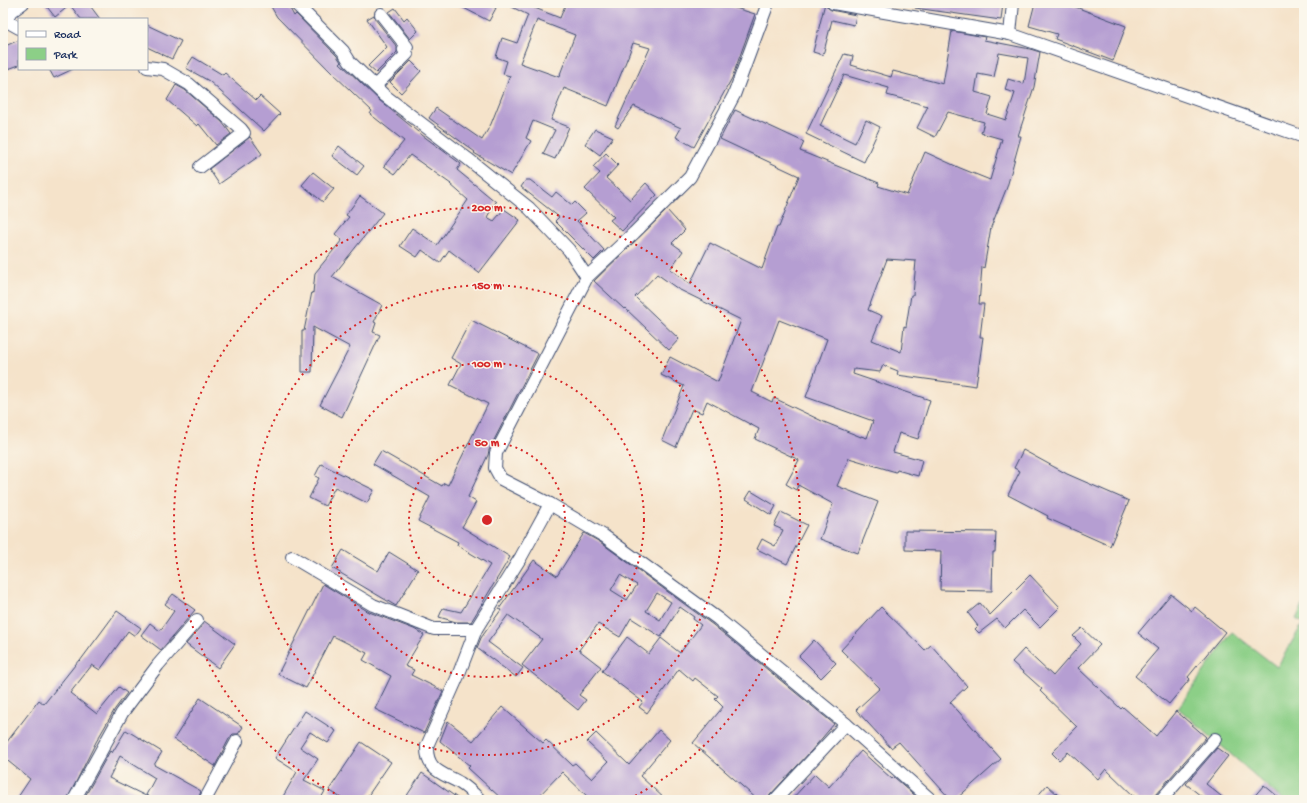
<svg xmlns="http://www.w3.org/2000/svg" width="1307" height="803" font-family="'Gochi Hand',sans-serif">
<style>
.green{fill:#8ccf87;stroke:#547f72}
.building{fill:#b59ed2;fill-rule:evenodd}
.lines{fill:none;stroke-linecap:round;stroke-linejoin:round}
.minor-casing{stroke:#3c4a6e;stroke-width:14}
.minor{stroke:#fff;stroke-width:12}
.ring{fill:none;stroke:#d62828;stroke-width:2;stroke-dasharray:2 4}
.centre{fill:#d62828;stroke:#fbf7ec;stroke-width:2}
.ring-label{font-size:12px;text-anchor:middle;font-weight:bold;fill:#d62828;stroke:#fbf7ec;stroke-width:3;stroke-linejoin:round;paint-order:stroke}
</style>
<rect width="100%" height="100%" fill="#fbf7ec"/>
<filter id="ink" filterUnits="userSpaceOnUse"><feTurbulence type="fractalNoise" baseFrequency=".025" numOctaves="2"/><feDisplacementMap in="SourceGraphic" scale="8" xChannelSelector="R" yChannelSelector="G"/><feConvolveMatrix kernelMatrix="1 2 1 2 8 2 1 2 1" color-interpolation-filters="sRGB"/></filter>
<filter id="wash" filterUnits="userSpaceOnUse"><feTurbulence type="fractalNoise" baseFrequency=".012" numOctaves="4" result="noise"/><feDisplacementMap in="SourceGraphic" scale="16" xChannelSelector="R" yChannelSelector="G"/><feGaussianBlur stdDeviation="0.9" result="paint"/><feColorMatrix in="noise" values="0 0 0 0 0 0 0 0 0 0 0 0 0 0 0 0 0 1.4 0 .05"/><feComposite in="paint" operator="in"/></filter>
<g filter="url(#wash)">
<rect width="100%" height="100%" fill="#f5e3ca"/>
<polygon class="green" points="1304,603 1304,800 1283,800 1178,708 1232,632 1277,667 1303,623 1296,619"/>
<g id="blocks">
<g class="building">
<polygon points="44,3 88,3 100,19 81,19 70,5 55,17"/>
<polygon points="269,3 287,3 294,16 296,14 337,56 341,62 340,63 379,100 418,132 461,164 457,170 496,202 487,217 494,221 504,209 520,220 479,273 449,250 440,263 422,250 417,257 400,246 412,228 437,245 468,200 450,184 451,184 410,155 395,174 384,166 404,141 370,114 372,111 331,72 277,17"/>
<polygon points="454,3 486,3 496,8 489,21"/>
<path d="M504 3H522L560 18 566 3H710L719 6V3L755 14 732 78 694 147 676 137 681 128 634 106 618 128 615 126 650 48 633 43 629 54 608 106 564 88 551 120 569 127 555 159 543 154 555 130 533 121 526 138 531 141 511 175 474 153 475 152 429 118 436 108 482 140 491 124 510 76 503 74 507 61 496 57 502 38 517 43 528 15ZM537 20 575 35 559 77 520 63Z"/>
<polygon points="825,3 828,8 831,10 856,15 854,25 832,20 823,55 813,52"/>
<polygon points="915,3 1003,3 1001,20 915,8"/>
<polygon points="1035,3 1074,3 1073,6 1126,26 1113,61 1055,39 1057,34 1029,26"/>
<polygon points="395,8 404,20 407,17 418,31 410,39 389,12"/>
<polygon points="374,15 375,19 397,47 397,52 376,73 368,66 387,47 367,19"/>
<polygon points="147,25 181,41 172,59 147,47"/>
<path d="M952 31 985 37 984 40 1030 49 1040 52 1034 87 1018 136H1021L1007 187 991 227 984 268 982 267 979 304H984L980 337H983L976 386 897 375 898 371 883 365 880 372 854 369 853 374 930 400 918 439 899 433 893 452 922 460 918 476 897 470 896 472 849 458 837 486 878 502 858 553 820 539 833 504 798 485 796 490 786 484 799 460 755 439 759 429 707 401 702 413 692 409 676 447 662 440 684 386 661 375 670 357 718 382 741 320 678 289 657 274 635 297 679 339 669 350 625 308 624 309 594 281 667 210 685 230 672 243 683 251 670 269 690 284 710 243 762 269 777 227H779L799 176 720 139 735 110 804 142 800 151 879 183 878 186 907 195 925 152 960 168 990 180 1002 139 981 133 984 122 948 112 935 137 917 128 928 106 887 95 889 88 844 75 820 126 855 143 866 120 880 127 864 162 806 134 844 54 853 56 851 65 891 77 893 71 943 84ZM999 53 1028 58 1024 84 1008 79 1005 90 1015 93 1006 120 987 114 992 97 975 92 978 74 994 77ZM887 259 916 261 913 295H911L906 327 904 326 901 352 872 340 882 316 868 310ZM779 320 827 339 806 397 873 421 867 438 861 436V437L824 422 774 398 772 402 752 392Z"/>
<polygon points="19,40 19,65 3,71 3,47"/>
<polygon points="193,57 223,75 225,73 256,100 260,96 280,114 264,131 209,81 186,68"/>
<polygon points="411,61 421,71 401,93 390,82"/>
<polygon points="49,69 73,69 54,78"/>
<polygon points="176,85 185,90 222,122 231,134 216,145 199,124 197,126 167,100"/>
<polygon points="595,129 613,137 600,155 585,144"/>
<polygon points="250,137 262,154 219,184 209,169"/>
<polygon points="339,146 364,166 357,175 332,156"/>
<polygon points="606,153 618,165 606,178 630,200 646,183 657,195 622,231 610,220 614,217 585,189 600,173 593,167"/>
<polygon points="313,172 334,189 323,202 302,185"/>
<polygon points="526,180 530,180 552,197 556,192 572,205 575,202 586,213 577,221 604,250 594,260 555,221 559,217 521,187"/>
<polygon points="360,196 383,213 332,277 382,305 374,322 376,323 373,332 380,335 342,417 320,405 350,347 313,327 312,372 302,372 302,331 304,331 312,292 313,293 315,273 342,240 335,234 349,217 346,215"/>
<polygon points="471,320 538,354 489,450 488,455 468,497 476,502 462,527 510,557 471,622 456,622 439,617 443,608 461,612 490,565 457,545 458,542 418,521 430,497 373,464 381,451 442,486 444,483 448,485 488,404 450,385 461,364 451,358"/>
<polygon points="1023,450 1067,474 1129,501 1110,546 1047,518 1048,516 1008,495 1020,471 1014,468"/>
<polygon points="321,464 374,490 367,503 335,487 325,506 309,498 319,478 315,476"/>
<polygon points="751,491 776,506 771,515 746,499"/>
<polygon points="781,512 807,525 787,564 757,549 762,539 775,546 783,530 774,526"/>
<polygon points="905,531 996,532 995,552 993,552 992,591 940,590 941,551 905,550"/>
<path d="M584 533 600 542 713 625 834 724 811 751 770 795 768 800H758L693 743 723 707 715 699 718 696 695 678 693 681 679 669 647 713 639 707 643 702 602 671 627 637 649 654 661 638 680 653 701 625 693 619 694 617 680 607 661 637 631 618 620 637 598 624 579 650 601 667 579 695 586 700 578 710 522 665 542 639 508 615 488 642 523 668 516 677 477 648 481 638 501 610 499 609 534 560 557 576ZM620 575 637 585 627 600 611 590ZM657 593 671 602 660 620 646 611Z"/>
<polygon points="343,550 378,571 389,552 418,570 396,606 332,568"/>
<polygon points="1030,575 1060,607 1040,627 1023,610 1005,628 997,619 979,633 975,629 978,626 968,613 980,603 990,615"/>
<polygon points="323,584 369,612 414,629 424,635 405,666 414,670 411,675 443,691 424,733 375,709 391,676 363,660 367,653 333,636 306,688 278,674"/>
<polygon points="173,594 195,610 161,650 141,635 150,623 160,631 174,611 165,604"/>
<polygon points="1171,594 1192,611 1195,607 1225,632 1188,677 1190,679 1169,704 1135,676 1158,649 1138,633"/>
<polygon points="881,607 925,650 931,645 967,686 950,702 1001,759 955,800 951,800 899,742 891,748 856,710 880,688 841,650"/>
<polygon points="117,611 141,628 135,636 128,631 100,670 92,665 70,693 97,714 119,687 127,693 115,709 96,742 67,800 16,800 30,779 3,757 3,747 39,700 44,704 79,660 80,661"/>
<polygon points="204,621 235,644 218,668 186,644 203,625"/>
<polygon points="1082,628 1100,645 1078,668 1121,709 1123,707 1156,736 1176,711 1206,737 1155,795 1153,800 1138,800 1106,769 1098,779 1068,752 1059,760 1052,753 1077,727 1040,691 1042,689 1012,662 1024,649 1053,676 1081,644 1073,636"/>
<polygon points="814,640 836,663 821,678 799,656"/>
<polygon points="200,698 243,727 238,734 233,734 230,737 215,766 174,739"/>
<polygon points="502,707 543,743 546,740 572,765 575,763 592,779 608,762 587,742 596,733 629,765 659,730 670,740 640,776 666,800 591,800 562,772 535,800 503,800 468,768 470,766 440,741 448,721 473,741"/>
<polygon points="305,711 336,731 328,743 310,732 300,747 318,759 304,780 325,791 320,800 281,800 297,772 275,758"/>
<polygon points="126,730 162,752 154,765 201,791 198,800 154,800 146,795 155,778 120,756 109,778 154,800 83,800 110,751 112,753"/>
<polygon points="361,742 391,762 365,800 344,800 329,790"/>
<polygon points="1217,748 1228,756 1206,784 1226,800 1206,800 1186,784"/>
<polygon points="861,751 892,779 894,777 920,800 791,800 815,774 829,787"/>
<polygon points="422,773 460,800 404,800"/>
<polygon points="1047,785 1058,795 1054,800 1034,800"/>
<polygon points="1264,785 1282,800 1251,800"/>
</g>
</g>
</g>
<g filter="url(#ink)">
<use href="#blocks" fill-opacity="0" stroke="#3c4a6e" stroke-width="1"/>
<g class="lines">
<defs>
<g id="minor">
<polyline points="295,3 343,51 350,62 384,95 468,159 529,208 569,250 587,277"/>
<polyline points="768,3 734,95 690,177 634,233 587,277 496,453 495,468 501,479 550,504 604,536 718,619 846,724 931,800"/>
<polyline points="833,3 1010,34 1304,137"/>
<polyline points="3,18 23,3"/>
<polyline points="3,19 19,28"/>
<polyline points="1010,34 1013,3"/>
<polyline points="147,67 163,69 189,84 241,129 244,133 200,167"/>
<polyline points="375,86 407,54 404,50 407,47 381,14"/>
<polyline points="292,557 373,605 434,629 476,629"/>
<polyline points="74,800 122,713 158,665 197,620"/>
<polyline points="205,800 237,741"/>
<path d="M480 800C474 794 468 788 460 783 443 773 426 771 427 746L458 676 476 629 521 557 550 504"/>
<polyline points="775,800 846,724"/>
<polyline points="1161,800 1215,739"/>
</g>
</defs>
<use href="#minor" class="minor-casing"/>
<use href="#minor" class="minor"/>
</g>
</g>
<g class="ring">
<circle cx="487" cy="520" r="78"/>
<circle cx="487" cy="520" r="157"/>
<circle cx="487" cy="520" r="235"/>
<path d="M345 799A313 313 0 1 1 629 799"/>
</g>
<circle cx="487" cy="520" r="6" class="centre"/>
<g class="ring-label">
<text x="487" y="211">200 m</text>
<text x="487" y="289">150 m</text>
<text x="487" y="367">100 m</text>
<text x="487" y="446">50 m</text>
</g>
<rect width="1307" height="803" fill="none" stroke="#fbf7ec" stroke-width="16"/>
<rect x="18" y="18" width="130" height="52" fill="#fbf7ec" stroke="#a1a7b3"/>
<rect x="26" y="31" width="20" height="6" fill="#ffffff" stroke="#a1a7b3"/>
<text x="54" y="38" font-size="12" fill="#1b2f5e">Road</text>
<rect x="26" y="48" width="20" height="12" fill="#8ccf87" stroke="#a1a7b3"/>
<text x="54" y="58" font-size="12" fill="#1b2f5e">Park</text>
</svg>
